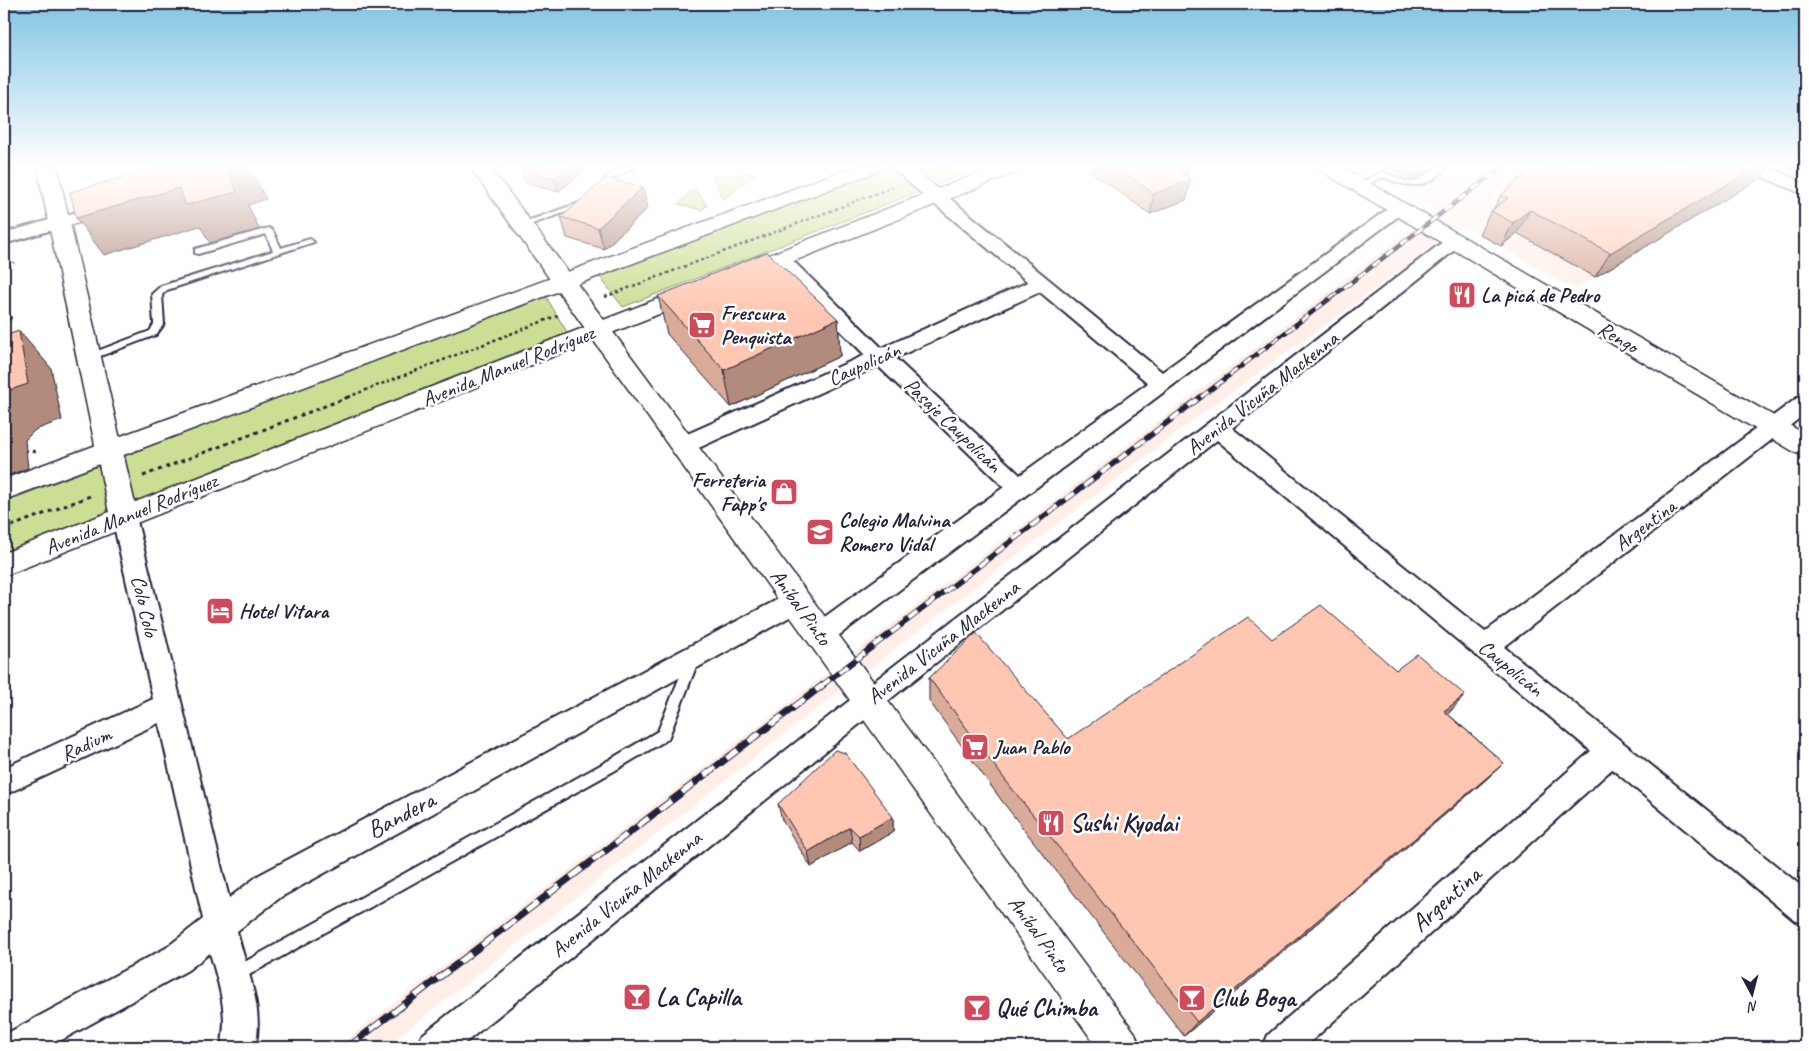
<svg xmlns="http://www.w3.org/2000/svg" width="1809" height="1051" font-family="Caveat,sans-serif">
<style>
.built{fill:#ffeee8}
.green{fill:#cbde93;stroke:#768067}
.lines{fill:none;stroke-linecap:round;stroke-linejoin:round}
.service-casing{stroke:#22223b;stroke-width:4}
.minor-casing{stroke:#22223b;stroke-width:4}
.tertiary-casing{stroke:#22223b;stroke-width:3}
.secondary-casing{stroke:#22223b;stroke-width:3}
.path-far1{stroke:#22223b;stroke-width:2.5;stroke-dasharray:3 3;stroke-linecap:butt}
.path{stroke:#22223b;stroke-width:3;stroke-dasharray:4 4;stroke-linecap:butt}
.service{fill:#fff;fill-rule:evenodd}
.minor{fill:#fff;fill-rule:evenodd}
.tertiary{fill:#fff;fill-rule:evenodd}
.secondary{fill:#fff;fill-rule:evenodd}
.rail-far2-casing{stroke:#22223b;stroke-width:4.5}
.rail-far1-casing{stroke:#22223b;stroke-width:5.5}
.rail-casing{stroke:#22223b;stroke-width:7}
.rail-far2{stroke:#fff;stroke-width:3;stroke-dasharray:9;stroke-linecap:butt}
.rail-far1{stroke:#fff;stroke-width:4;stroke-dasharray:11;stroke-linecap:butt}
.rail{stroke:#fff;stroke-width:5;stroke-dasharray:14;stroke-linecap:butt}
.wall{fill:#dbab99;stroke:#22223b}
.shaded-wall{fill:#b28b7d;stroke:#22223b}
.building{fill:#ffc7b2;stroke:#22223b}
.labels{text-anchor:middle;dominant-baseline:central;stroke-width:5;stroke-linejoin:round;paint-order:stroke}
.poi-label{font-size:21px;font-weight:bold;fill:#22223b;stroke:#fff;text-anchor:start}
.street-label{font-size:21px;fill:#22223b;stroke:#fff}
.near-street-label{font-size:25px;fill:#22223b;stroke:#fff}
.near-poi-label{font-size:25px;font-weight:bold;fill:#22223b;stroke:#fff;text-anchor:start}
</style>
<rect width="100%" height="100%" fill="#fff"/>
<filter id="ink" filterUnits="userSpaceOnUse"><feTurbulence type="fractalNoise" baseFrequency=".02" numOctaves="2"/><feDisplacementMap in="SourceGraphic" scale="10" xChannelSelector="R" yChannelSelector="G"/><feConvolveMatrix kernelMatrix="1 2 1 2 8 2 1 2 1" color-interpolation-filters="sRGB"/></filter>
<g filter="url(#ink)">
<polygon class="built" points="1362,167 1722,167 1754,182 1575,289 1463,225 1192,421 819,707 385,1047 336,1047 1436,210"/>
<g class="green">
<polygon points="883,167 982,167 623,307 596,272"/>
<polygon points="756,173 724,199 722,198 713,176"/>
<polygon points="694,188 707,205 702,210 678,204"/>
<polygon points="545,295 568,334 4,554 4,502"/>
</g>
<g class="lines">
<defs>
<g id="service">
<polygon points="488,167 500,167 484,173 480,171"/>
<polygon points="625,167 635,167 612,179 605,194 599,194 598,192 606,176"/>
<path d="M1438 167H1447C1425 190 1410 189 1383 177L1362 187 1355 185 1383 172 1405 181 1414 182Z"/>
<polygon points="582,202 588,202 589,204 526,226 520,226 519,224"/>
<polygon points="269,228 273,231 281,248 310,239 314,242 167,290 162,295 164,324 156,335 90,360 84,360 82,358 84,356 150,331 154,324 152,294 161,286 273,251 266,234 198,254 195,253 195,249"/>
<polygon points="693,654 697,655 699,659 668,739 614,771 240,980 235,983 230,980 227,975 230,970 604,763 658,731 687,659 689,655"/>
</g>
<g id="minor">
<polygon points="1747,167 1769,167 1805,184 1805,195 1749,171"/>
<path d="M937 192 943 193 1162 372 1393 205 1399 204 1405 205 1408 209 830 642 821 645 812 642 808 634 812 626 1004 487 878 366 692 451 684 453 676 451 673 445 676 439 865 355 773 263 771 259 773 255 780 253 787 255 882 348 1028 282 931 201 928 197 931 193ZM1040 292 1148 383 1020 475 895 358Z"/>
<polygon points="108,203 114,204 117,208 114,212 4,244 4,233"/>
<polygon points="1455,236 1461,237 1464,241 1461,245 1232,428 1485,632 1797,398 1805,396 1805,414 1504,647 1805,889 1805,924 1794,920 1612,769 1305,1047 1263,1047 1268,1035 1591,751 1217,440 904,688 460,1047 417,1047 422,1035 886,672 1449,237"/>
<path d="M124 508 132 511 136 517 229 898 259 875 788 594 797 591 806 594 810 601 806 608 281 897 237 931C246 969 265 1009 255 1047H221C229 1014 219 985 210 953L188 970 49 1047H4V1035L166 948 203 919 159 723 4 795V768L153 699 112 517 116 511Z"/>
</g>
<g id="tertiary">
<polygon points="37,167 57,167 138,517 134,524 124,528 114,524 110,517"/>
<polygon points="470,167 490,167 1135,1033 1140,1047 1097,1047"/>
<polygon points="891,167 913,167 947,197 944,201 937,203 930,201"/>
</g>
<g id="secondary">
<polygon points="853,167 881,167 878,171 4,500 4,479"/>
<polygon points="994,167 1022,167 1019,171 749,279 741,281 733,279 730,274 733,269"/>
<polygon points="1318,167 1342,167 1805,434 1805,455 1796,453 1321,171"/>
<polygon points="696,284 704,286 707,291 704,296 4,576 4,553"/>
</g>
</defs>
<use href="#service" class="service-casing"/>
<use href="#minor" class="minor-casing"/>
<use href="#tertiary" class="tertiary-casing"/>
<use href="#secondary" class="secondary-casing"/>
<g class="path-far1">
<polyline points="936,170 945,167"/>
<polyline points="4,271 14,262"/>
<polyline points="605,297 893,187"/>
<polyline points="348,397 559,315"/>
</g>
<g class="path">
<polyline points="24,450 37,452"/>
<polyline points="143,476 351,396"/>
<polyline points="4,529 93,495"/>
</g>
<use href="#service" class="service"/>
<use href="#minor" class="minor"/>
<use href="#tertiary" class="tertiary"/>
<use href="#secondary" class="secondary"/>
<defs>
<polyline id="rail-far2" points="1201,397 1502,167"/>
<polyline id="rail-far1" points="821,686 1202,396"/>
<polyline id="rail" points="348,1047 823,685"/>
</defs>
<use href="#rail-far2" class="rail-far2-casing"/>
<use href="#rail-far1" class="rail-far1-casing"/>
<use href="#rail" class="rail-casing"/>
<use href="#rail-far2" class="rail-far2"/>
<use href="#rail-far1" class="rail-far1"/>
<use href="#rail" class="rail"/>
</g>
<g class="wall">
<polygon points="523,167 589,167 558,192 526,183 521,169"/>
<polygon points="1089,167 1189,167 1187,177 1191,179 1186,200 1150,214 1089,170"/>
<polygon points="1386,167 1431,167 1413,179"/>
<polygon points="1530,167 1769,167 1761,178 1595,277 1517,233 1501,246 1479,234 1491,211 1494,208 1501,195 1527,173"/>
<polygon points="1788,167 1805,167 1805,175"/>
<polygon points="648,208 604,249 567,238 561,217"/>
<polygon points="658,296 838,319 840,356 731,407 667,334"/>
<polygon points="1272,639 1396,670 1465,695 1448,714 1504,763 1481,784 1184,1036 1002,801 929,701 929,678 1068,739"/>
<polygon points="778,804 893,817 893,832 860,851 852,842 811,867 782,820"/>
</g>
<g class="shaded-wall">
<polygon points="229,167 249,167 266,199 248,205 259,229 210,243 200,226 104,255 76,218"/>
<polygon points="568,167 589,167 558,192 554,178"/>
<polygon points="1419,167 1431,167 1413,179"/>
<polygon points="1757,167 1769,167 1761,178 1595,277 1610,253"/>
<polygon points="1189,168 1186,181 1191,179 1186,200 1150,214 1154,194 1180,172"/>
<polygon points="643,187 648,208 604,249 598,228"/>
<polygon points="1530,210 1517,233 1501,246 1513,223"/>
<polygon points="4,282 8,287 4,290"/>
<polygon points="4,308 12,318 4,325"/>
<polygon points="838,319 840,356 731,407 724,370"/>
<polygon points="19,331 51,368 62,420 35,430 25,440 28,468 4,477 4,392"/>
<polygon points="1465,695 1445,717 1444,711"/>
<polygon points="1504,763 1481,784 1184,1036 1197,1022"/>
<polygon points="893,817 893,832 860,851 859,836"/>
<polygon points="850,827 852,842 811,867 808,852"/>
</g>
<g class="building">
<polygon points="159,167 229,167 227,168 237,192 186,205 179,188 76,218 70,192"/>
<polygon points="523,167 568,167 554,178 521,169"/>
<polygon points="1116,167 1189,167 1189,168 1180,172 1191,179 1154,194"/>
<polygon points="1534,167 1757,167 1610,253 1530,210 1513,223 1491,211 1508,198 1501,195"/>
<polygon points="606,178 643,187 598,228 561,217"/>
<polygon points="767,252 838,319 724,370 658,296"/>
<polygon points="19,331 28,384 4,392 4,336"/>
<polygon points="1321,605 1396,670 1417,654 1465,695 1444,711 1504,763 1197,1022 1006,781 929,678 976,633 1068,739 1248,617 1272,639"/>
<polygon points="835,750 845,753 893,817 859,836 850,827 808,852 778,804"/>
</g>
</g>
<linearGradient id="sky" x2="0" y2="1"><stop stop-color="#82c4e4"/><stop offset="0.53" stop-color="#fff"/><stop offset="1" stop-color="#fff" stop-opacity="0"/></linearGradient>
<rect width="1809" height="314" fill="url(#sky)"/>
<defs>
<symbol id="restaurant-square" viewBox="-11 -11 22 22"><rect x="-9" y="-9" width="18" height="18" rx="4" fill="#d1495b" stroke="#fff"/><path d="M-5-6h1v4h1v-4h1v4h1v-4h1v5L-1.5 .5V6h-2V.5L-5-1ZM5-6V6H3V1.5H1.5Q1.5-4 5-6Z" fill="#fff"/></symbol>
<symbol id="supermarket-square" viewBox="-11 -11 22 22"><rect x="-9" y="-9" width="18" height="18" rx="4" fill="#d1495b" stroke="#fff"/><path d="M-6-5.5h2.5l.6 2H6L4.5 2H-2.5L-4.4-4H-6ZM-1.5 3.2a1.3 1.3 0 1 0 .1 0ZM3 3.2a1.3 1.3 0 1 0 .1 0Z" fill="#fff"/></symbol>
<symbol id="shop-square" viewBox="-11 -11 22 22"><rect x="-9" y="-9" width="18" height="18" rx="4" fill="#d1495b" stroke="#fff"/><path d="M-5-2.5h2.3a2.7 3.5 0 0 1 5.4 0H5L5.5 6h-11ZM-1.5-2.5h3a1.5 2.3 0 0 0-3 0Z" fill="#fff"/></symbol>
<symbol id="school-square" viewBox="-11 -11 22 22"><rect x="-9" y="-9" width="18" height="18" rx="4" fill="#d1495b" stroke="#fff"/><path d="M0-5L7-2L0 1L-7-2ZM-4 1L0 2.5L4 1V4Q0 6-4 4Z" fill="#fff"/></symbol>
<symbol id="hotel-square" viewBox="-11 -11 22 22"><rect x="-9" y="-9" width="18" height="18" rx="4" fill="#d1495b" stroke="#fff"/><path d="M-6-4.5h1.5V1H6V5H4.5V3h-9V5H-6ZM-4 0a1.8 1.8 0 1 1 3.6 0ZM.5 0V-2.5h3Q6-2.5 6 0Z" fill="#fff"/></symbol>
<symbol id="bar-square" viewBox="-11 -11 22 22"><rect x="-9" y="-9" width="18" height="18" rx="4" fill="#d1495b" stroke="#fff"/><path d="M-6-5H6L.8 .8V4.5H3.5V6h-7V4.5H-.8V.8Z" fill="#fff"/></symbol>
</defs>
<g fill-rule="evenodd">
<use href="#restaurant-square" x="1446" y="279" width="32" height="32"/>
<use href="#supermarket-square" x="686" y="309" width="32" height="32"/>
<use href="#shop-square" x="768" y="476" width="32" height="32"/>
<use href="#school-square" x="804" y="516" width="32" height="32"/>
<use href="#hotel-square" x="204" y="595" width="32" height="32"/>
<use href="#supermarket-square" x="959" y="731" width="32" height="32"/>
<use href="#restaurant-square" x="1035" y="807" width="32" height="32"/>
<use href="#bar-square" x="621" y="981" width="32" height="32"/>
<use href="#bar-square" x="1176" y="982" width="32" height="32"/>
<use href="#bar-square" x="961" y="992" width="32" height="32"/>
</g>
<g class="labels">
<g class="poi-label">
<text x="1481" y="295">La picá de Pedro</text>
<text x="721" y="313">Frescura<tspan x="721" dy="24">Penquista</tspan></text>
<text x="765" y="480" text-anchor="end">Ferreteria<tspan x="765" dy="24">Fapp's</tspan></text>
<text x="839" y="520">Colegio Malvina<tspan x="839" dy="24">Romero Vidal</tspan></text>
<text x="239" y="611">Hotel Vitara</text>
<text x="994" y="747">Juan Pablo</text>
</g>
<g class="street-label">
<text transform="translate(1618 337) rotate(30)">Rengo</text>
<text transform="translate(864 364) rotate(-24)">Caupolicán</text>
<text transform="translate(508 366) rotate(-22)">Avenida Manuel Rodríguez</text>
<text transform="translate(1262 393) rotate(-38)">Avenida Vicuña Mackenna</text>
<text transform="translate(953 425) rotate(44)">Pasaje Caupolicán</text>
<text transform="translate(131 514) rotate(-22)">Avenida Manuel Rodríguez</text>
<text transform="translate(1645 525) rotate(-37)">Argentina</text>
<text transform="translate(145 606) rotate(77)">Colo Colo</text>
<text transform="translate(801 607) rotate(54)">Aníbal Pinto</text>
<text transform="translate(943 642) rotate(-38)">Avenida Vicuña Mackenna</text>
<text transform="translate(1511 668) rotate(39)">Caupolicán</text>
<text transform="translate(86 744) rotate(-25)">Radium</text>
<text transform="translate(626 894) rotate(-39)">Avenida Vicuña Mackenna</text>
<text transform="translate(1039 934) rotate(54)">Aníbal Pinto</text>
</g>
<g class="near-street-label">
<text transform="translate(401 815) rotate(-28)">Bandera</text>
<text transform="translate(1446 899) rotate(-42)">Argentina</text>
</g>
<g class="near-poi-label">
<text x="1070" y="823">Sushi Kyodai</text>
<text x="656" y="997">La Capilla</text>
<text x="1211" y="998">Club Boga</text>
<text x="996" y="1008">Qué Chimba</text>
</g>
</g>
<rect width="1809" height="1051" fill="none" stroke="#fff" stroke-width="20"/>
<rect x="10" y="10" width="1789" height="1031" fill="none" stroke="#22223b" stroke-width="2" filter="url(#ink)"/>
<g transform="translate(1752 994) rotate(173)" stroke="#ffffff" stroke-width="4" paint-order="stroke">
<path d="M0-4L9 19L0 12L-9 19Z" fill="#22223b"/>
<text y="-8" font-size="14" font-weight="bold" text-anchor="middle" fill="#22223b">N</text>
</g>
</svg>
